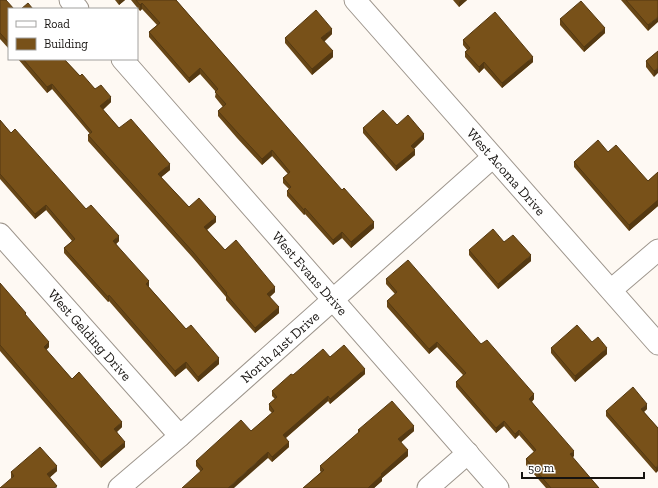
<svg xmlns="http://www.w3.org/2000/svg" width="658" height="488" font-family="'Zilla Slab',serif">
<style>
.lines{fill:none;stroke-linecap:round;stroke-linejoin:round}
.minor-casing{stroke:#9e968d;stroke-width:23}
.minor{stroke:#fff;stroke-width:21}
.wall{fill:#674616}
.shaded-wall{fill:#543912}
.building{fill:#785119;stroke:#543912}
.labels{text-anchor:middle;dominant-baseline:central;stroke-width:4;stroke-linejoin:round;paint-order:stroke}
.street-label{font-size:14px;fill:#161310;stroke:#fff}
</style>
<rect width="100%" height="100%" fill="#fef9f3"/>
<g class="lines">
<defs>
<g id="minor">
<polyline points="70,0 78,9"/>
<path id="s1" d="M355 0 658 344"/>
<path id="s2" d="M122 59 498 488"/>
<path id="s3" d="M0 234 180 436"/>
<polyline points="611,290 658,250"/>
<path id="s4" d="M119 488 180 436 493 157"/>
<polyline points="428,488 468,453"/>
</g>
</defs>
<use href="#minor" class="minor-casing"/>
<use href="#minor" class="minor"/>
</g>
<g class="wall">
<polygon points="0,0 9,9 9,49 0,39"/>
<polygon points="115,0 125,0 119,5"/>
<polygon points="131,0 176,0 374,228 351,248 342,238 333,245 305,214 304,215 287,196 287,191 289,189 283,183 283,178 288,174 272,156 262,165 237,138 218,116 218,111 223,107 215,97 216,92 200,74 189,83 149,37 149,32 157,25 142,9 140,11"/>
<polygon points="453,0 467,0 459,7"/>
<polygon points="621,0 658,0 648,31"/>
<polygon points="560,19 605,33 584,52 560,25"/>
<polygon points="332,34 324,42 333,57 312,75 285,43 285,38"/>
<polygon points="463,40 533,62 502,88 484,68 479,73 465,57 465,52 467,50 463,45"/>
<polygon points="658,51 654,77 646,67 646,61"/>
<polygon points="18,59 64,59 80,76 111,102 103,110 119,128 170,170 161,177 189,207 216,222 207,230 225,250 275,292 270,297 279,313 255,333 226,300 226,297 193,258 88,141 88,135 90,134 52,89 47,93"/>
<polygon points="0,120 11,133 86,209 119,241 116,244 149,286 149,287 186,329 219,364 198,382 186,368 175,377 109,301 108,302 64,253 64,248 72,241 46,210 35,219 0,179"/>
<polygon points="397,125 424,139 414,149 415,155 396,171 363,133 363,128"/>
<polygon points="608,152 648,181 658,172 658,206 629,231 574,167 574,162"/>
<polygon points="504,242 531,261 498,289 469,255 469,250"/>
<polygon points="386,279 481,344 534,399 532,402 574,456 572,457 599,488 546,488 526,465 526,459 534,452 519,435 515,439 504,426 496,433 456,387 456,382 463,375 437,347 429,354 387,307 387,301 395,294 386,284"/>
<polygon points="0,283 26,316 49,347 46,350 72,379 122,427 117,432 125,447 101,468 0,351"/>
<polygon points="592,342 607,354 575,382 551,353 551,348"/>
<polygon points="330,357 365,374 330,404 328,401 286,438 289,447 272,462 268,458 201,472 196,466 196,461 251,431 272,413 269,410 269,404 275,399 272,396 272,391 293,375"/>
<polygon points="647,409 644,412 658,428 656,473 606,416 606,411"/>
<polygon points="358,430 414,431 401,442 408,456 382,478 382,481 374,488 303,488 321,472 320,471 320,466 358,433"/>
<polygon points="57,471 49,478 57,488 11,478 11,472"/>
</g>
<g class="shaded-wall">
<polygon points="119,0 125,0 119,5"/>
<polygon points="461,0 467,0 459,7 459,2"/>
<polygon points="142,3 142,9 140,11 140,5"/>
<polygon points="658,17 658,22 648,31 648,25"/>
<polygon points="605,28 605,33 584,52 584,47"/>
<polygon points="332,29 332,34 321,44 321,38"/>
<polygon points="333,51 333,57 312,75 312,69"/>
<polygon points="533,57 533,62 502,88 502,83"/>
<polygon points="484,62 484,68 479,73 479,67"/>
<polygon points="200,68 200,74 189,83 189,78"/>
<polygon points="658,68 658,73 654,77 654,71"/>
<polygon points="52,84 52,89 47,93 47,87"/>
<polygon points="111,97 111,102 100,112 100,106"/>
<polygon points="424,134 424,139 411,151 411,146"/>
<polygon points="272,150 272,156 262,165 262,159"/>
<polygon points="415,150 415,155 396,171 396,166"/>
<polygon points="170,164 170,170 158,180 158,174"/>
<polygon points="658,200 658,206 629,231 629,225"/>
<polygon points="46,205 46,210 35,219 35,214"/>
<polygon points="305,208 305,214 304,215 304,210"/>
<polygon points="216,217 216,222 204,232 204,227"/>
<polygon points="374,222 374,228 351,248 351,242"/>
<polygon points="342,232 342,238 333,245 333,240"/>
<polygon points="119,236 119,241 113,247 113,241"/>
<polygon points="531,255 531,261 498,289 498,284"/>
<polygon points="149,281 149,286 146,289 146,284"/>
<polygon points="275,287 275,292 267,299 267,294"/>
<polygon points="109,295 109,301 108,302 108,297"/>
<polygon points="279,307 279,313 255,333 255,328"/>
<polygon points="49,342 49,347 44,352 44,347"/>
<polygon points="437,342 437,347 429,354 429,349"/>
<polygon points="607,348 607,354 575,382 575,376"/>
<polygon points="219,358 219,364 198,382 198,377"/>
<polygon points="186,362 186,368 175,377 175,371"/>
<polygon points="365,369 365,374 330,404 330,399"/>
<polygon points="534,394 534,399 529,404 529,399"/>
<polygon points="328,396 328,401 283,440 283,435"/>
<polygon points="647,404 647,409 641,414 641,409"/>
<polygon points="504,421 504,426 496,433 496,428"/>
<polygon points="122,422 122,427 114,434 114,429"/>
<polygon points="414,426 414,431 398,445 398,439"/>
<polygon points="519,430 519,435 515,439 515,434"/>
<polygon points="125,442 125,447 101,468 101,462"/>
<polygon points="289,442 289,447 272,462 272,457"/>
<polygon points="408,450 408,456 382,478 382,481 374,488 368,488 381,474"/>
<polygon points="574,451 574,456 570,460 570,454"/>
<polygon points="268,452 268,458 234,488 228,488"/>
<polygon points="658,465 658,471 656,473 656,468"/>
<polygon points="57,466 57,471 47,480 47,474"/>
</g>
<g class="building">
<polygon points="0,0 6,0 14,9 9,9 9,43 0,33"/>
<polygon points="136,0 176,0 342,190 344,188 374,222 351,242 342,232 333,240 305,208 304,210 287,191 291,187 283,178 290,172 272,150 262,159 237,132 218,111 226,104 215,92 218,89 200,68 189,78 149,32 160,23 142,3 140,5"/>
<polygon points="626,0 658,0 658,17 648,25"/>
<polygon points="581,1 605,28 584,47 560,19"/>
<polygon points="28,3 33,9 21,9"/>
<polygon points="316,10 332,29 321,38 333,51 312,69 285,38"/>
<polygon points="495,12 533,57 502,83 484,62 479,67 465,52 470,48 463,40"/>
<polygon points="658,51 658,68 654,71 646,61"/>
<polygon points="23,59 64,59 80,76 82,74 95,89 101,85 111,97 100,106 119,128 131,119 170,164 158,174 189,207 199,198 216,217 204,227 225,250 236,240 275,287 267,294 279,307 255,328 226,294 227,293 193,252 88,135 92,132 52,84 47,87"/>
<polygon points="383,110 397,125 408,115 424,134 411,146 415,150 396,166 363,128"/>
<polygon points="0,120 11,133 15,129 86,209 91,205 119,236 113,241 149,281 146,284 186,329 191,325 219,358 198,377 186,362 175,371 109,295 108,297 64,248 75,239 46,205 35,214 0,174"/>
<polygon points="598,140 608,152 616,145 648,181 658,172 658,200 629,225 574,162"/>
<polygon points="493,229 504,242 513,235 531,255 498,284 469,250"/>
<polygon points="408,260 481,344 487,340 534,394 529,399 574,451 570,454 599,488 551,488 526,459 536,450 519,430 515,434 504,421 496,428 456,382 466,373 437,342 429,349 387,301 397,292 386,279"/>
<polygon points="0,283 26,313 25,314 49,342 44,347 72,379 79,372 122,422 114,429 125,442 101,462 0,345"/>
<polygon points="577,325 592,342 598,337 607,348 575,376 551,348"/>
<polygon points="344,345 365,369 330,399 328,396 283,435 289,442 272,457 268,452 228,488 182,488 203,469 196,461 241,420 251,431 274,411 269,404 277,397 272,391 291,374 293,375 323,349 330,357"/>
<polygon points="633,387 647,404 641,409 658,428 658,465 656,468 606,411"/>
<polygon points="392,401 414,426 398,439 408,450 381,474 382,475 368,488 303,488 324,470 320,466 360,431 358,430"/>
<polygon points="40,447 57,466 47,474 57,486 54,488 0,488 14,476 11,472"/>
</g>
<g class="labels">
<g class="street-label">
<text stroke="none"><textPath href="#s1" startOffset="229">West Acoma Drive</textPath></text>
<text stroke="none"><textPath href="#s2" startOffset="285">West Evans Drive</textPath></text>
<text stroke="none"><textPath href="#s3" startOffset="135">West Gelding Drive</textPath></text>
<text stroke="none"><textPath href="#s4" startOffset="214">North 41st Drive</textPath></text>
</g>
</g>
<rect x="8" y="8" width="130" height="52" fill="#ffffff" stroke="#a2a19f"/>
<rect x="16" y="21" width="20" height="6" fill="#ffffff" stroke="#a2a19f"/>
<text x="44" y="28" font-size="12" fill="#161310">Road</text>
<rect x="16" y="38" width="20" height="12" fill="#785119" stroke="#a2a19f"/>
<text x="44" y="48" font-size="12" fill="#161310">Building</text>
<path d="M522 472v6h122v-6" fill="none" stroke="#161310" stroke-width="2"/>
<text x="528" y="472" font-size="12" fill="#161310" stroke="#ffffff" stroke-width="3" paint-order="stroke">50 m</text>
</svg>
